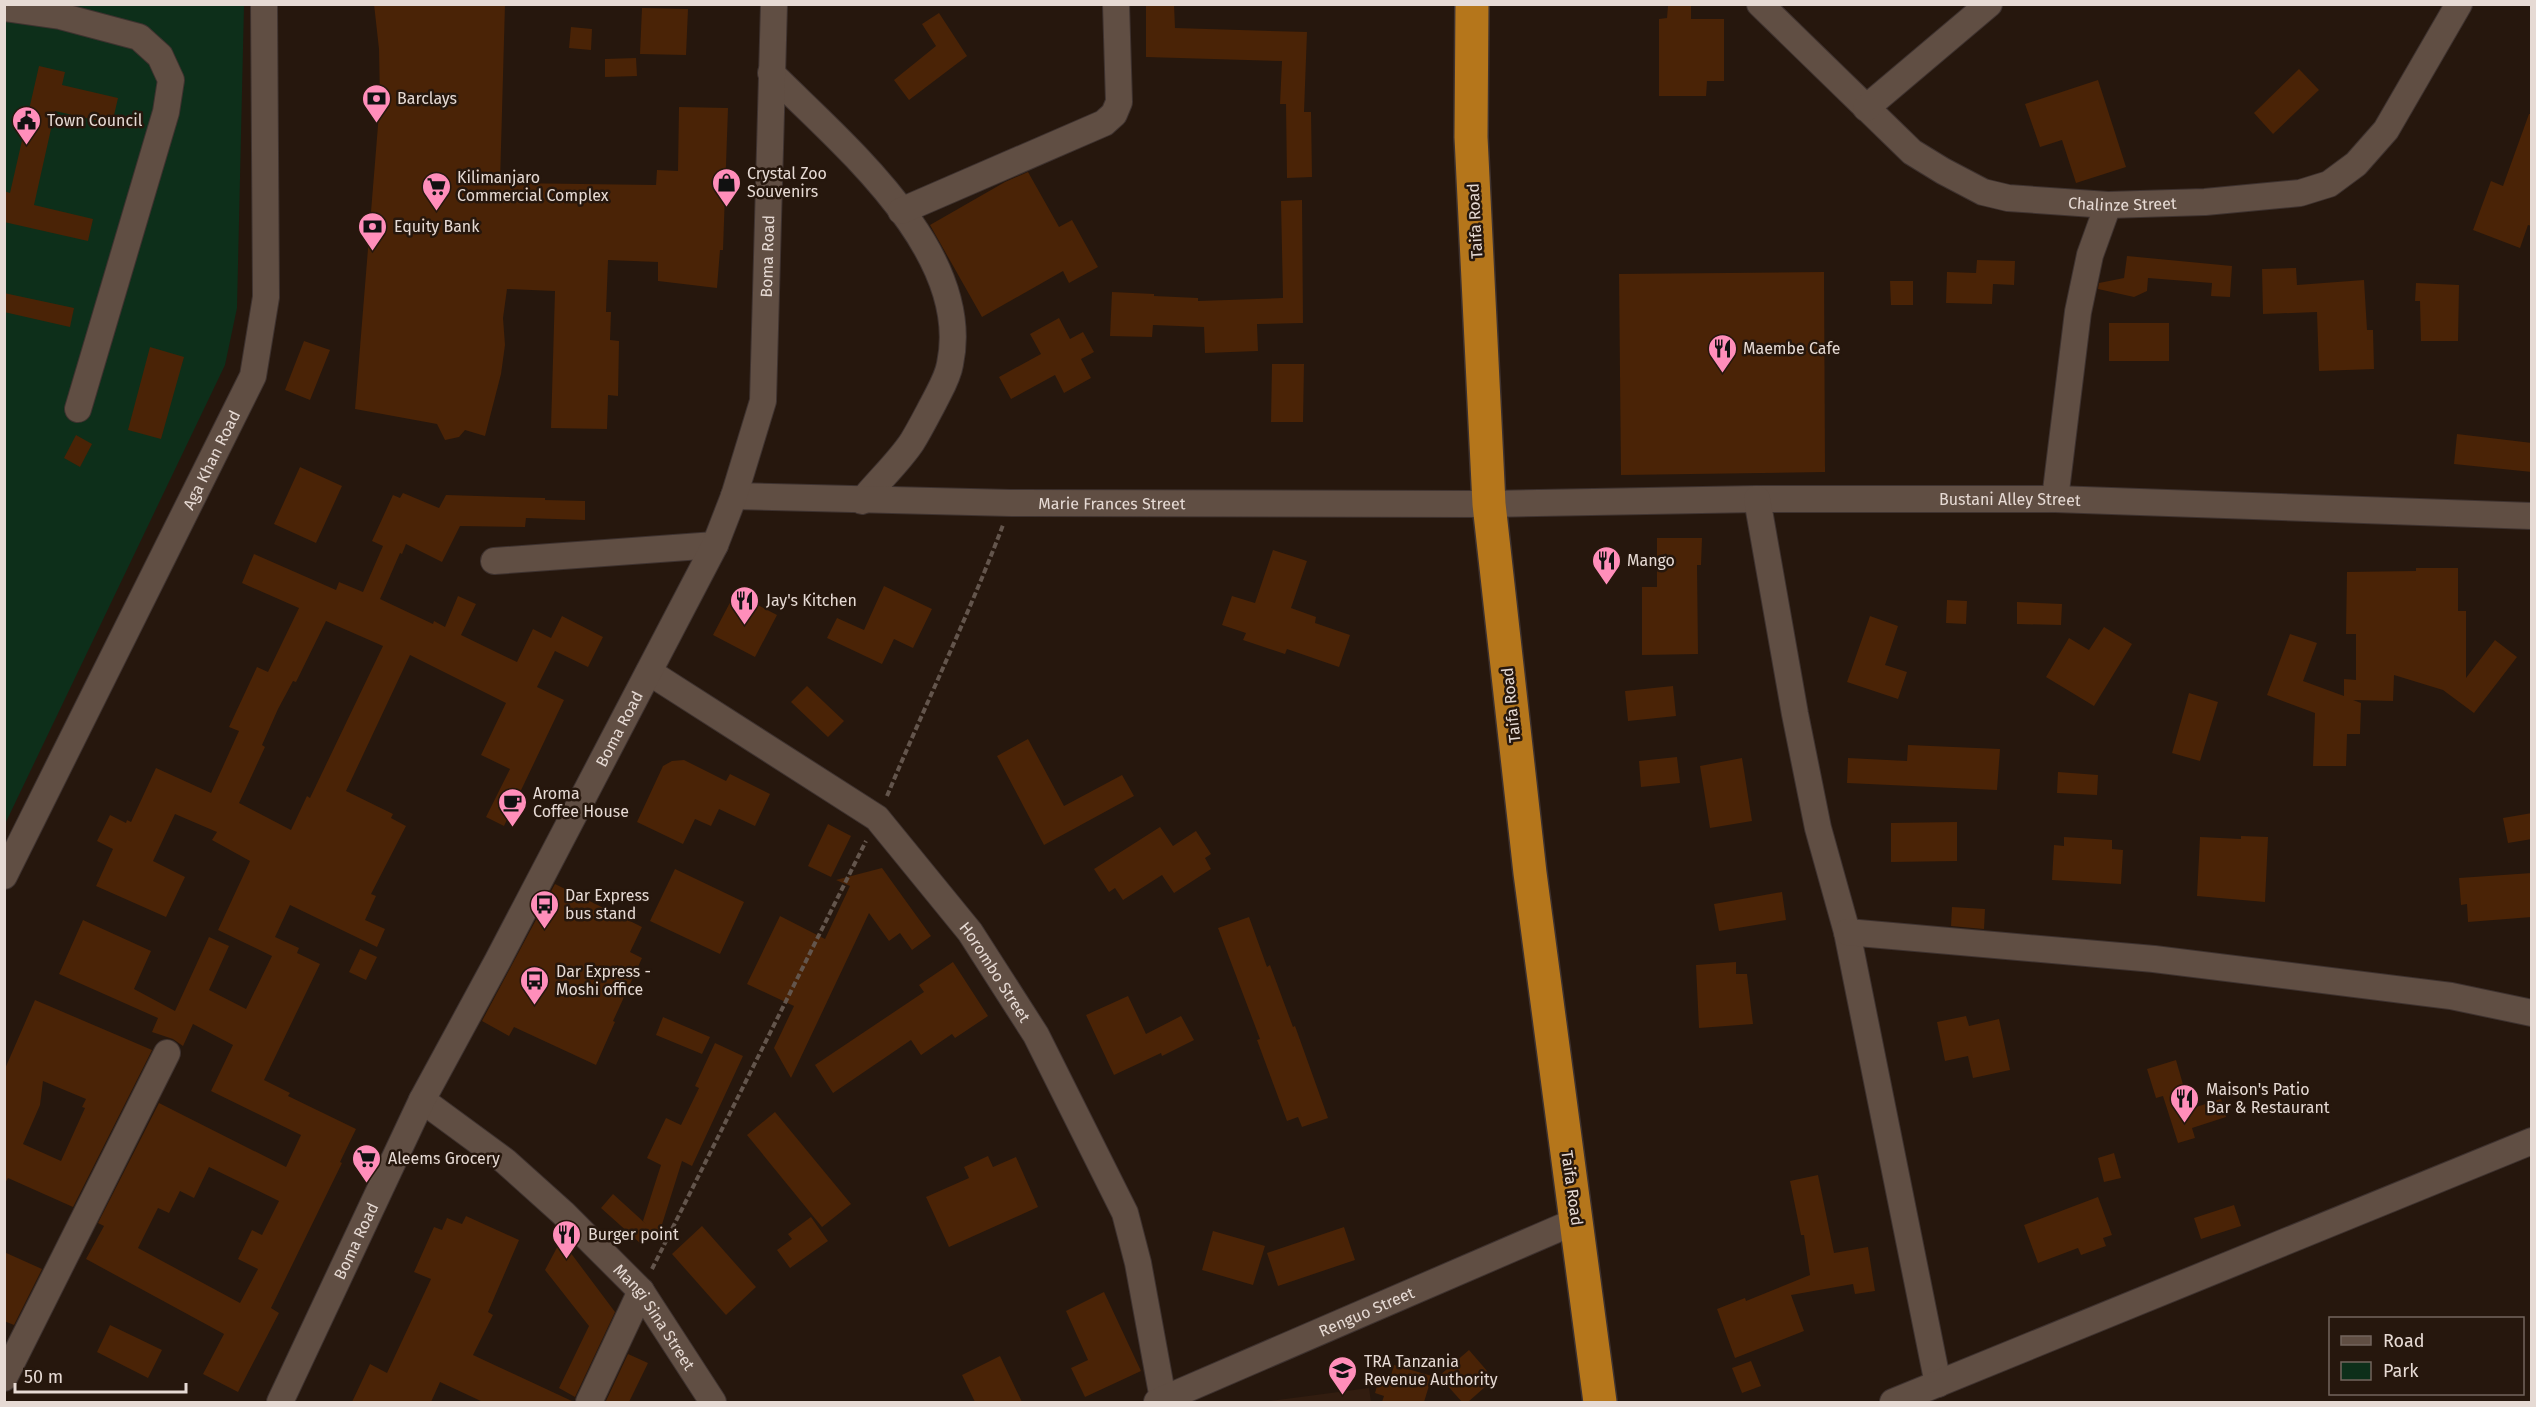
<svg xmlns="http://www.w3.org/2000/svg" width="2536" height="1407" font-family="'Fira Sans',sans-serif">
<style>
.built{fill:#321d10}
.green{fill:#0d2f1a}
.building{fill:#4a2306;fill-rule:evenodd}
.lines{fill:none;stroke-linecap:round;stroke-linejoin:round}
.minor-casing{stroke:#3e322f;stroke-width:28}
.highway-casing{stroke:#3e322f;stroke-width:36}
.path{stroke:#63554c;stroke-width:4;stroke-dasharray:6 3;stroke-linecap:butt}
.minor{stroke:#604e43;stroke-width:26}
.highway{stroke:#b5761b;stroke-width:33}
.labels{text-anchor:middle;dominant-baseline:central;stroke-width:5;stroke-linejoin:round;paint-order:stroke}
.poi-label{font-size:16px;fill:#e6dad4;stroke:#26170d;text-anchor:start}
.street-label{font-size:16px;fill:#e6dad4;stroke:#26170d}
</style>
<rect width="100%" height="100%" fill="#26170d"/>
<polygon class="built" points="1369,1388 1371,1402 1263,1402"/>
<polygon class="green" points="5,5 244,5 237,308 225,365 5,824"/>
<g class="building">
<polygon points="374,4 505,4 500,183 656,185 657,170 678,171 679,107 728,108 723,250 720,250 717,288 658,281 658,262 608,260 606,312 611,312 610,340 619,341 618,396 608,395 607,429 551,428 555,291 507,289 503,318 505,345 501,374 485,436 465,430 459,437 445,440 437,424 355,409 380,101 379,49"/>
<polygon points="1146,4 1174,4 1175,28 1307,32 1304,112 1311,112 1312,177 1287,178 1286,104 1280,104 1282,61 1146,57"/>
<polygon points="1691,5 1691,19 1724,19 1724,81 1707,81 1706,96 1659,96 1659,19 1667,18 1668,6"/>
<polygon points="642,8 688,9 686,55 640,54"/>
<polygon points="939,13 967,56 909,100 894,80 936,46 922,24"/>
<polygon points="571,27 592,29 591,50 569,48"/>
<polygon points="636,58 637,76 605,77 605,59"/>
<polygon points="39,66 65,72 62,85 118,98 112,124 55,111 34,205 93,219 88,241 4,222 4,191 10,193"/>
<polygon points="2299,69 2319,90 2273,134 2254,113"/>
<polygon points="2098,80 2126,167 2076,183 2062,140 2040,147 2025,104"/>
<polygon points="2529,114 2532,114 2532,226 2528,225 2520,248 2473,230 2491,181 2503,186"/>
<polygon points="1028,172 1059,227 1072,220 1098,267 1069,283 1063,271 982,317 930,225 1005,182"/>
<polygon points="1302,200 1303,323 1257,324 1258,351 1205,353 1204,327 1153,325 1152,337 1110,336 1112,292 1154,294 1154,296 1198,298 1198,301 1283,298 1281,201"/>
<polygon points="2127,256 2232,266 2230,297 2211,296 2212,283 2148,278 2147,291 2134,297 2098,289 2099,283 2124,278"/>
<polygon points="1977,260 2015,261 2014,285 1993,284 1992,304 1946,303 1947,272 1976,273"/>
<polygon points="2296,268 2297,285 2364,280 2367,330 2373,330 2374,369 2319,371 2317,312 2263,314 2262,269"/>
<polygon points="1824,272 1825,472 1621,475 1619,274"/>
<polygon points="1890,281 1913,281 1913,305 1891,305"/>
<polygon points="2416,283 2459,285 2458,341 2421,341 2420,301 2415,301"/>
<polygon points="4,293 74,308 70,327 4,312"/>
<polygon points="1059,318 1070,339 1083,332 1094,352 1081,359 1091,378 1064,393 1055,375 1011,399 999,377 1041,354 1030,334"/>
<rect x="2109" y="323" width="60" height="38"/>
<polygon points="304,341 330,350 310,400 285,390"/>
<polygon points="150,347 184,357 161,439 128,430"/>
<polygon points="1272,364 1304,364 1303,422 1271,422"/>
<polygon points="2457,434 2532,443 2532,472 2454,464"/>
<polygon points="76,435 92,444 80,467 64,458"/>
<polygon points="300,467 342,486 316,543 274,524"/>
<path d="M403 493 439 508 446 495 545 498V500L585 501V520L526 518 525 527 460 526 442 562 406 544 402 554 400 553 380 599 433 624 434 621 445 627 458 596 476 604 461 635 517 662 533 629 551 638 562 616 603 637 588 667 555 651 537 687 564 700 504 826 486 817 510 769 481 755 506 703 410 655 346 791 393 814 391 818 406 826 371 894 376 896 365 920 385 929 377 947 290 905 275 937 299 948 297 953 320 964 264 1080 290 1093 288 1096 356 1129 340 1162 342 1163 271 1308 279 1313 238 1392 203 1374 224 1334 86 1259 104 1226 98 1223 159 1103 286 1167 301 1135 211 1091 233 1045 193 1024 183 1046 173 1039 152 1032 158 1018 59 974 83 920 151 951 134 989 175 1011 209 937 229 946 209 990 246 1009 272 956 218 930 250 861 212 840 217 832 175 814 153 861 185 877 166 917 96 886 113 849 97 841 110 815 126 823 127 820 131 822 156 768 211 793 239 731 229 727 257 667 268 672 299 608 242 583 254 554 336 590 339 582 363 592 383 546 372 541 393 495 400 498ZM326 621 383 646 310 798 307 796 291 830 239 803 265 747 262 745 278 709 293 681 296 682ZM209 1167 279 1201 262 1235 252 1230 238 1259 258 1269 240 1303 138 1248 158 1208 169 1213 180 1191 194 1198Z"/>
<polygon points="1657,538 1702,538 1701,565 1697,565 1698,654 1642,655 1642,587 1657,587"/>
<polygon points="1273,550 1307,561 1291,608 1316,617 1315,623 1350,635 1339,667 1287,649 1285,654 1243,640 1246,633 1222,625 1232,596 1255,603"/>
<polygon points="2416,568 2458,568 2458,611 2466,611 2466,678 2495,640 2517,657 2474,713 2443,690 2394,675 2393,701 2353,700 2361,703 2360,734 2347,734 2346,766 2313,766 2315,713 2267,695 2290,634 2317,643 2303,681 2344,696 2344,679 2356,680 2356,634 2346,634 2347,572 2416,571"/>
<polygon points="884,586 932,609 913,648 894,639 882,664 827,638 837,618 864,630"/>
<polygon points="735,593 777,615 755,657 713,635"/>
<polygon points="1947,600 1967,601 1966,624 1946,623"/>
<polygon points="2017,602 2062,604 2061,625 2017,624"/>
<polygon points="1870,616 1898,626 1885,665 1907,672 1898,699 1847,682"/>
<polygon points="2104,627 2132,644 2094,706 2046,677 2069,638 2089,650"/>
<polygon points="807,686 844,721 828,737 791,702"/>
<polygon points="1673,686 1676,716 1628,721 1625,691"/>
<polygon points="2189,693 2218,702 2200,761 2172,753"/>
<polygon points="1028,739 1064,806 1122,775 1134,796 1044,845 997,756"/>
<polygon points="1908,745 2000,749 1997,790 1847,783 1848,758 1907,761"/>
<polygon points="1677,757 1680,783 1641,787 1639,761"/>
<polygon points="1742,758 1752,821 1710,828 1700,766"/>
<polygon points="684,760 726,781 730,774 770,794 755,826 719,809 711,826 695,819 683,844 637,822 663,766 672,761"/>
<polygon points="2058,772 2098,775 2097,795 2057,793"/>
<polygon points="2532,813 2532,839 2508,843 2503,818"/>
<polygon points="1957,822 1957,861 1891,862 1891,823"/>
<polygon points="828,824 851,836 831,877 808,866"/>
<polygon points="1160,827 1173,846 1196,831 1211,854 1205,858 1211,869 1174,893 1162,875 1123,900 1115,888 1109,892 1094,869"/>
<polygon points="2241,836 2268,837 2265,902 2197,896 2200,837 2241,839"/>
<polygon points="2064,837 2112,840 2112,849 2123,850 2121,884 2052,880 2054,845 2064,846"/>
<polygon points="882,868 931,936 912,950 900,933 889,941 869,913 791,1078 774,1048 794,1006 747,984 780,916 825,939 850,886 836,880"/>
<polygon points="675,869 744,902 720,954 650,921"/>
<polygon points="2532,873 2532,917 2468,922 2467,904 2461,905 2459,878"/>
<polygon points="555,884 642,927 630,952 642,958 613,1021 615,1022 596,1065 514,1027 509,1036 482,1021"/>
<polygon points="1782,892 1786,920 1719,931 1714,904"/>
<polygon points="1952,907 1985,909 1984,929 1951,926"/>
<polygon points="1249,917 1267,967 1270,965 1293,1027 1295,1026 1328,1118 1302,1127 1298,1117 1287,1121 1257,1040 1260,1039 1218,928"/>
<polygon points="360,949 377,957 366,980 349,972"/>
<polygon points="953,962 988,1016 955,1038 952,1034 921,1055 911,1040 833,1093 815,1065 924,992 919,985"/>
<polygon points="1736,962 1736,974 1747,974 1753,1024 1699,1028 1696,965"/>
<polygon points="1128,996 1146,1034 1181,1016 1194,1040 1162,1056 1161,1053 1114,1075 1086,1015"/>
<path d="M35 1000 152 1050 73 1207 8 1178 4 1185V1071ZM43 1081 86 1099 82 1107 85 1108 61 1161 23 1144 40 1105Z"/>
<polygon points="1966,1016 1969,1026 1999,1019 2010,1070 1973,1078 1968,1056 1945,1061 1937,1022"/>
<polygon points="663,1017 710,1037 702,1054 656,1035"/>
<polygon points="715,1043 743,1056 692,1166 682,1161 658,1237 652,1230 640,1243 601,1208 613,1194 646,1224 643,1221 661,1165 647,1158 666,1118 681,1125 699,1088 695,1086"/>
<polygon points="2176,1060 2190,1109 2221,1099 2226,1117 2192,1128 2195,1138 2178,1143 2163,1096 2156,1098 2147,1069"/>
<polygon points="775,1112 851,1204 822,1227 747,1135"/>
<polygon points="2114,1153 2121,1178 2104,1182 2098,1158"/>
<polygon points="988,1156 993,1167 1016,1157 1038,1207 949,1247 926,1197 969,1178 964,1167"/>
<polygon points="1818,1175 1834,1253 1868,1247 1875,1291 1855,1294 1853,1284 1791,1295 1804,1331 1735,1358 1717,1309 1745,1298 1746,1301 1810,1275 1804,1235 1801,1235 1790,1181"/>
<polygon points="2098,1197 2112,1235 2103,1238 2106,1246 2081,1255 2078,1248 2038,1263 2024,1225"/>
<polygon points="2234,1205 2241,1226 2201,1239 2194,1218"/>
<polygon points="466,1216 519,1240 488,1312 493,1315 473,1355 574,1402 483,1402 440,1382 431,1402 352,1402 370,1364 387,1373 431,1279 414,1272 434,1227 442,1230 447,1218 462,1224"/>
<polygon points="811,1217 828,1241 790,1268 777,1250 792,1239 788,1234"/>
<polygon points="702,1226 756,1287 726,1315 672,1254"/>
<polygon points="1344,1227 1355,1260 1278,1286 1267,1253"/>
<polygon points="1213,1231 1265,1246 1253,1285 1202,1270"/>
<polygon points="561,1240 615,1312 575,1397 559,1388 589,1326 545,1270"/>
<polygon points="4,1252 42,1269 14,1325 4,1321"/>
<polygon points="1104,1292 1141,1371 1085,1397 1071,1368 1088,1360 1066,1311"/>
<polygon points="110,1325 162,1350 148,1378 97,1352"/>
<polygon points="1469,1350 1494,1379 1468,1402 1462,1402 1439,1376"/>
<polygon points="628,1354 648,1363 629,1402 608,1402 606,1401"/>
<polygon points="1000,1356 1022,1402 975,1402 962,1375"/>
<polygon points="1751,1361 1761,1386 1742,1393 1732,1368"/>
<polygon points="1394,1365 1432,1376 1424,1402 1382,1402 1384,1396 1375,1393 1380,1376 1390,1379"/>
</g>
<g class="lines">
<defs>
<g id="minor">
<path id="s1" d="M1760 4 1912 152 1943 171 1983 192 2008 198 2108 205 2205 202 2300 193 2329 184 2356 164 2386 130 2459 4"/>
<polyline points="4,8 60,16 139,37 160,56 171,80 166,112 78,409"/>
<path d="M771 73C841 143 974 252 950 364 948 377 940 390 934 402 927 415 920 429 912 442 898 463 878 481 862 501"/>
<polyline points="1866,108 1989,4"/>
<polyline points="901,211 1104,123 1114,114 1119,102 1116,4"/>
<path id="s2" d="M734 496 1011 503 1489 504 1757 499H2055L2532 516"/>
<polyline points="1757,499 1795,714 1818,828 1847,932 1938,1384"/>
<polyline points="2055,499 2078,312 2090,255 2108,205"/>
<polyline points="494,561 715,545"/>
<path id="s3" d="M649 672 877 818 970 932 1036 1035 1125 1213 1138 1263 1163 1399"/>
<path id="s4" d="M4 876 253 376 266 297 264 4"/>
<polyline points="1847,932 2154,959 2451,996 2532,1013"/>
<path id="s5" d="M422 1100 505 1161 564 1214 641 1291 713 1402"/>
<polyline points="4,1378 167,1053"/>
<path id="s6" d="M280 1402 422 1100 498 960 715 545 734 496 763 401 774 4"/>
<polyline points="589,1402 641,1291"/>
<path id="s7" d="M1157 1402 1576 1221"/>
<polyline points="1893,1402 2532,1141"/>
</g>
<polyline id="highway" points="1472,4 1471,137 1489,504 1530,873 1600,1402"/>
</defs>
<use href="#minor" class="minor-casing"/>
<use href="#highway" class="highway-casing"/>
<g class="path">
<path d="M887 796C925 705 968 617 1003 525"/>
<polyline points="652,1269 866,841"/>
</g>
<use href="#minor" class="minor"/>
<use href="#highway" class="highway"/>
</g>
<defs>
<symbol id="bank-pin" viewBox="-11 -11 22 30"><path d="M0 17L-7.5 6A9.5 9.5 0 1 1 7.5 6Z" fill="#ff8eba" stroke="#26170d"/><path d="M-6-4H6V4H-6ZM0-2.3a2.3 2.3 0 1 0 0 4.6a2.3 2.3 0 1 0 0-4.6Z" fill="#111"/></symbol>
<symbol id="civic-pin" viewBox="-11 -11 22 30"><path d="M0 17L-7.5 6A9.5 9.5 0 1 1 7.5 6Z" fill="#ff8eba" stroke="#26170d"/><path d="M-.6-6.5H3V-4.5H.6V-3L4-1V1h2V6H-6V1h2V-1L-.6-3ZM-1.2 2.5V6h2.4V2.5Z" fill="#111"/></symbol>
<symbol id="shop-pin" viewBox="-11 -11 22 30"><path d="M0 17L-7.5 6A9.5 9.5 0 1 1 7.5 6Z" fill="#ff8eba" stroke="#26170d"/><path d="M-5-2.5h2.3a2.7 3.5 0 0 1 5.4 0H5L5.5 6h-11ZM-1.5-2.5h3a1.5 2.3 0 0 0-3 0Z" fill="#111"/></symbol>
<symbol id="supermarket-pin" viewBox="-11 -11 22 30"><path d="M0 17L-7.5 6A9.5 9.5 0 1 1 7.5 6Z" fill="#ff8eba" stroke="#26170d"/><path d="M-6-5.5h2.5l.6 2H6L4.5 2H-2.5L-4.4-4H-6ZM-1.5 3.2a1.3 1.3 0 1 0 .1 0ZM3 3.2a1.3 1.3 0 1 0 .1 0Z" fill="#111"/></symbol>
<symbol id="restaurant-pin" viewBox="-11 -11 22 30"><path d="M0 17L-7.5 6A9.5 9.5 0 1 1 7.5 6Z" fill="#ff8eba" stroke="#26170d"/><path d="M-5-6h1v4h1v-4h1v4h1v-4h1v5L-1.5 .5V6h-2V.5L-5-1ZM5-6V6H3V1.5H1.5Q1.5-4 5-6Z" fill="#111"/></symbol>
<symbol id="cafe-pin" viewBox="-11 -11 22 30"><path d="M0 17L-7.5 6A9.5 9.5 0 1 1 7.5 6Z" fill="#ff8eba" stroke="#26170d"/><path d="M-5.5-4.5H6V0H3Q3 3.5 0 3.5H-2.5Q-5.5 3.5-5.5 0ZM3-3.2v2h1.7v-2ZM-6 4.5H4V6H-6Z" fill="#111"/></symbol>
<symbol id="bus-pin" viewBox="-11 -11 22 30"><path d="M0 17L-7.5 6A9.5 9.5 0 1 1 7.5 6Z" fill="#ff8eba" stroke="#26170d"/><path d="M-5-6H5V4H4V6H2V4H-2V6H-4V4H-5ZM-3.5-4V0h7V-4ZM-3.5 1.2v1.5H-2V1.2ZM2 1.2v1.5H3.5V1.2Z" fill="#111"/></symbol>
<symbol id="school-pin" viewBox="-11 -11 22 30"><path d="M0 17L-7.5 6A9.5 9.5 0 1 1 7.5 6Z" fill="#ff8eba" stroke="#26170d"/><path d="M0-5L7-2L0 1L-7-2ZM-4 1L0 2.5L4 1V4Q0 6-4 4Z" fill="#111"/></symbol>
</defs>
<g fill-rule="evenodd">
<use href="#bank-pin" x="360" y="82" width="33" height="45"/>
<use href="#civic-pin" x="10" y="104" width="33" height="45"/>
<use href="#shop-pin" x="710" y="166" width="33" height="45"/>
<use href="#supermarket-pin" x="420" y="170" width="33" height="45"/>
<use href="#bank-pin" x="356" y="210" width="33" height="45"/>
<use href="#restaurant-pin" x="1706" y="332" width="33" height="45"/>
<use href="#restaurant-pin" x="1590" y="544" width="33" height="45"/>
<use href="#restaurant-pin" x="728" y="584" width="33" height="45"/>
<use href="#cafe-pin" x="496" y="786" width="33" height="45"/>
<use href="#bus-pin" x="528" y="888" width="33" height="45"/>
<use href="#bus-pin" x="518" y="964" width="33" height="45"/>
<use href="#restaurant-pin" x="2168" y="1082" width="33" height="45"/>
<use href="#supermarket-pin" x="350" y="1142" width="33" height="45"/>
<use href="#restaurant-pin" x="550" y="1218" width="33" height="45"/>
<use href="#school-pin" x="1326" y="1354" width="33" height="45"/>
</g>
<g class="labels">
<g class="poi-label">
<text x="397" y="98">Barclays</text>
<text x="47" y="120">Town Council</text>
<text x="747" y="173">Crystal Zoo<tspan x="747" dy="18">Souvenirs</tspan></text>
<text x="457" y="177">Kilimanjaro<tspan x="457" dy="18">Commercial Complex</tspan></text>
<text x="394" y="226">Equity Bank</text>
<text x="1743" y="348">Maembe Cafe</text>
<text x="1627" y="560">Mango</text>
<text x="766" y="600">Jay's Kitchen</text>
<text x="533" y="793">Aroma<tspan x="533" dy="18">Coffee House</tspan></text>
<text x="565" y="895">Dar Express<tspan x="565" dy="18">bus stand</tspan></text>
<text x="556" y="971">Dar Express -<tspan x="556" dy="18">Moshi office</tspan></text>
<text x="2206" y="1089">Maison's Patio<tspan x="2206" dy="18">Bar &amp; Restaurant</tspan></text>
<text x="388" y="1158">Aleems Grocery</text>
<text x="588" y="1234">Burger point</text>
<text x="1364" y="1361">TRA Tanzania<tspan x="1364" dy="18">Revenue Authority</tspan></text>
</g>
<g class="street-label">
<text stroke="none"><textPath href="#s1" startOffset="434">Chalinze Street</textPath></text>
<text transform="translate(1475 221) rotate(-93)">Taifa Road</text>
<text stroke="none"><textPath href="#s6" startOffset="1258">Boma Road</textPath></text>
<text stroke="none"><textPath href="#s4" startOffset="465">Aga Khan Road</textPath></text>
<text stroke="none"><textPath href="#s2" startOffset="1276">Bustani Alley Street</textPath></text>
<text stroke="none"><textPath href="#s2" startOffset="378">Marie Frances Street</textPath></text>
<text transform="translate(1511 705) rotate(-96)">Taifa Road</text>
<text stroke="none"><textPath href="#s6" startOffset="754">Boma Road</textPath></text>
<text stroke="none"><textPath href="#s3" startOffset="465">Horombo Street</textPath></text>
<text transform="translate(1572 1188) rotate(82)">Taifa Road</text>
<text stroke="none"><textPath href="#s6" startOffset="178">Boma Road</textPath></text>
<text stroke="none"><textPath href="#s7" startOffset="228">Renguo Street</textPath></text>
<text stroke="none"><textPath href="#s5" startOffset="320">Mangi Sina Street</textPath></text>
</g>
</g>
<rect width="2536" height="1407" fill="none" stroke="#e6dad4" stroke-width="12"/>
<rect x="2329" y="1317" width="195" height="78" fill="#26170d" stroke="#73655d" stroke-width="1.5"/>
<rect x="2341" y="1336" width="30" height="9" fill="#604e43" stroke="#73655d" stroke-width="1.5"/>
<text x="2383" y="1347" font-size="18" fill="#e6dad4">Road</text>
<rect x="2341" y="1362" width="30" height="18" fill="#0d2f1a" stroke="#73655d" stroke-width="1.5"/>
<text x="2383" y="1377" font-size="18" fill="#e6dad4">Park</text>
<path d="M15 1383v9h171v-9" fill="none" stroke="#e6dad4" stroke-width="3"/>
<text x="24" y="1383" font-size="18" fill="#e6dad4" stroke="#26170d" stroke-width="4.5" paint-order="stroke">50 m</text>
</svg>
